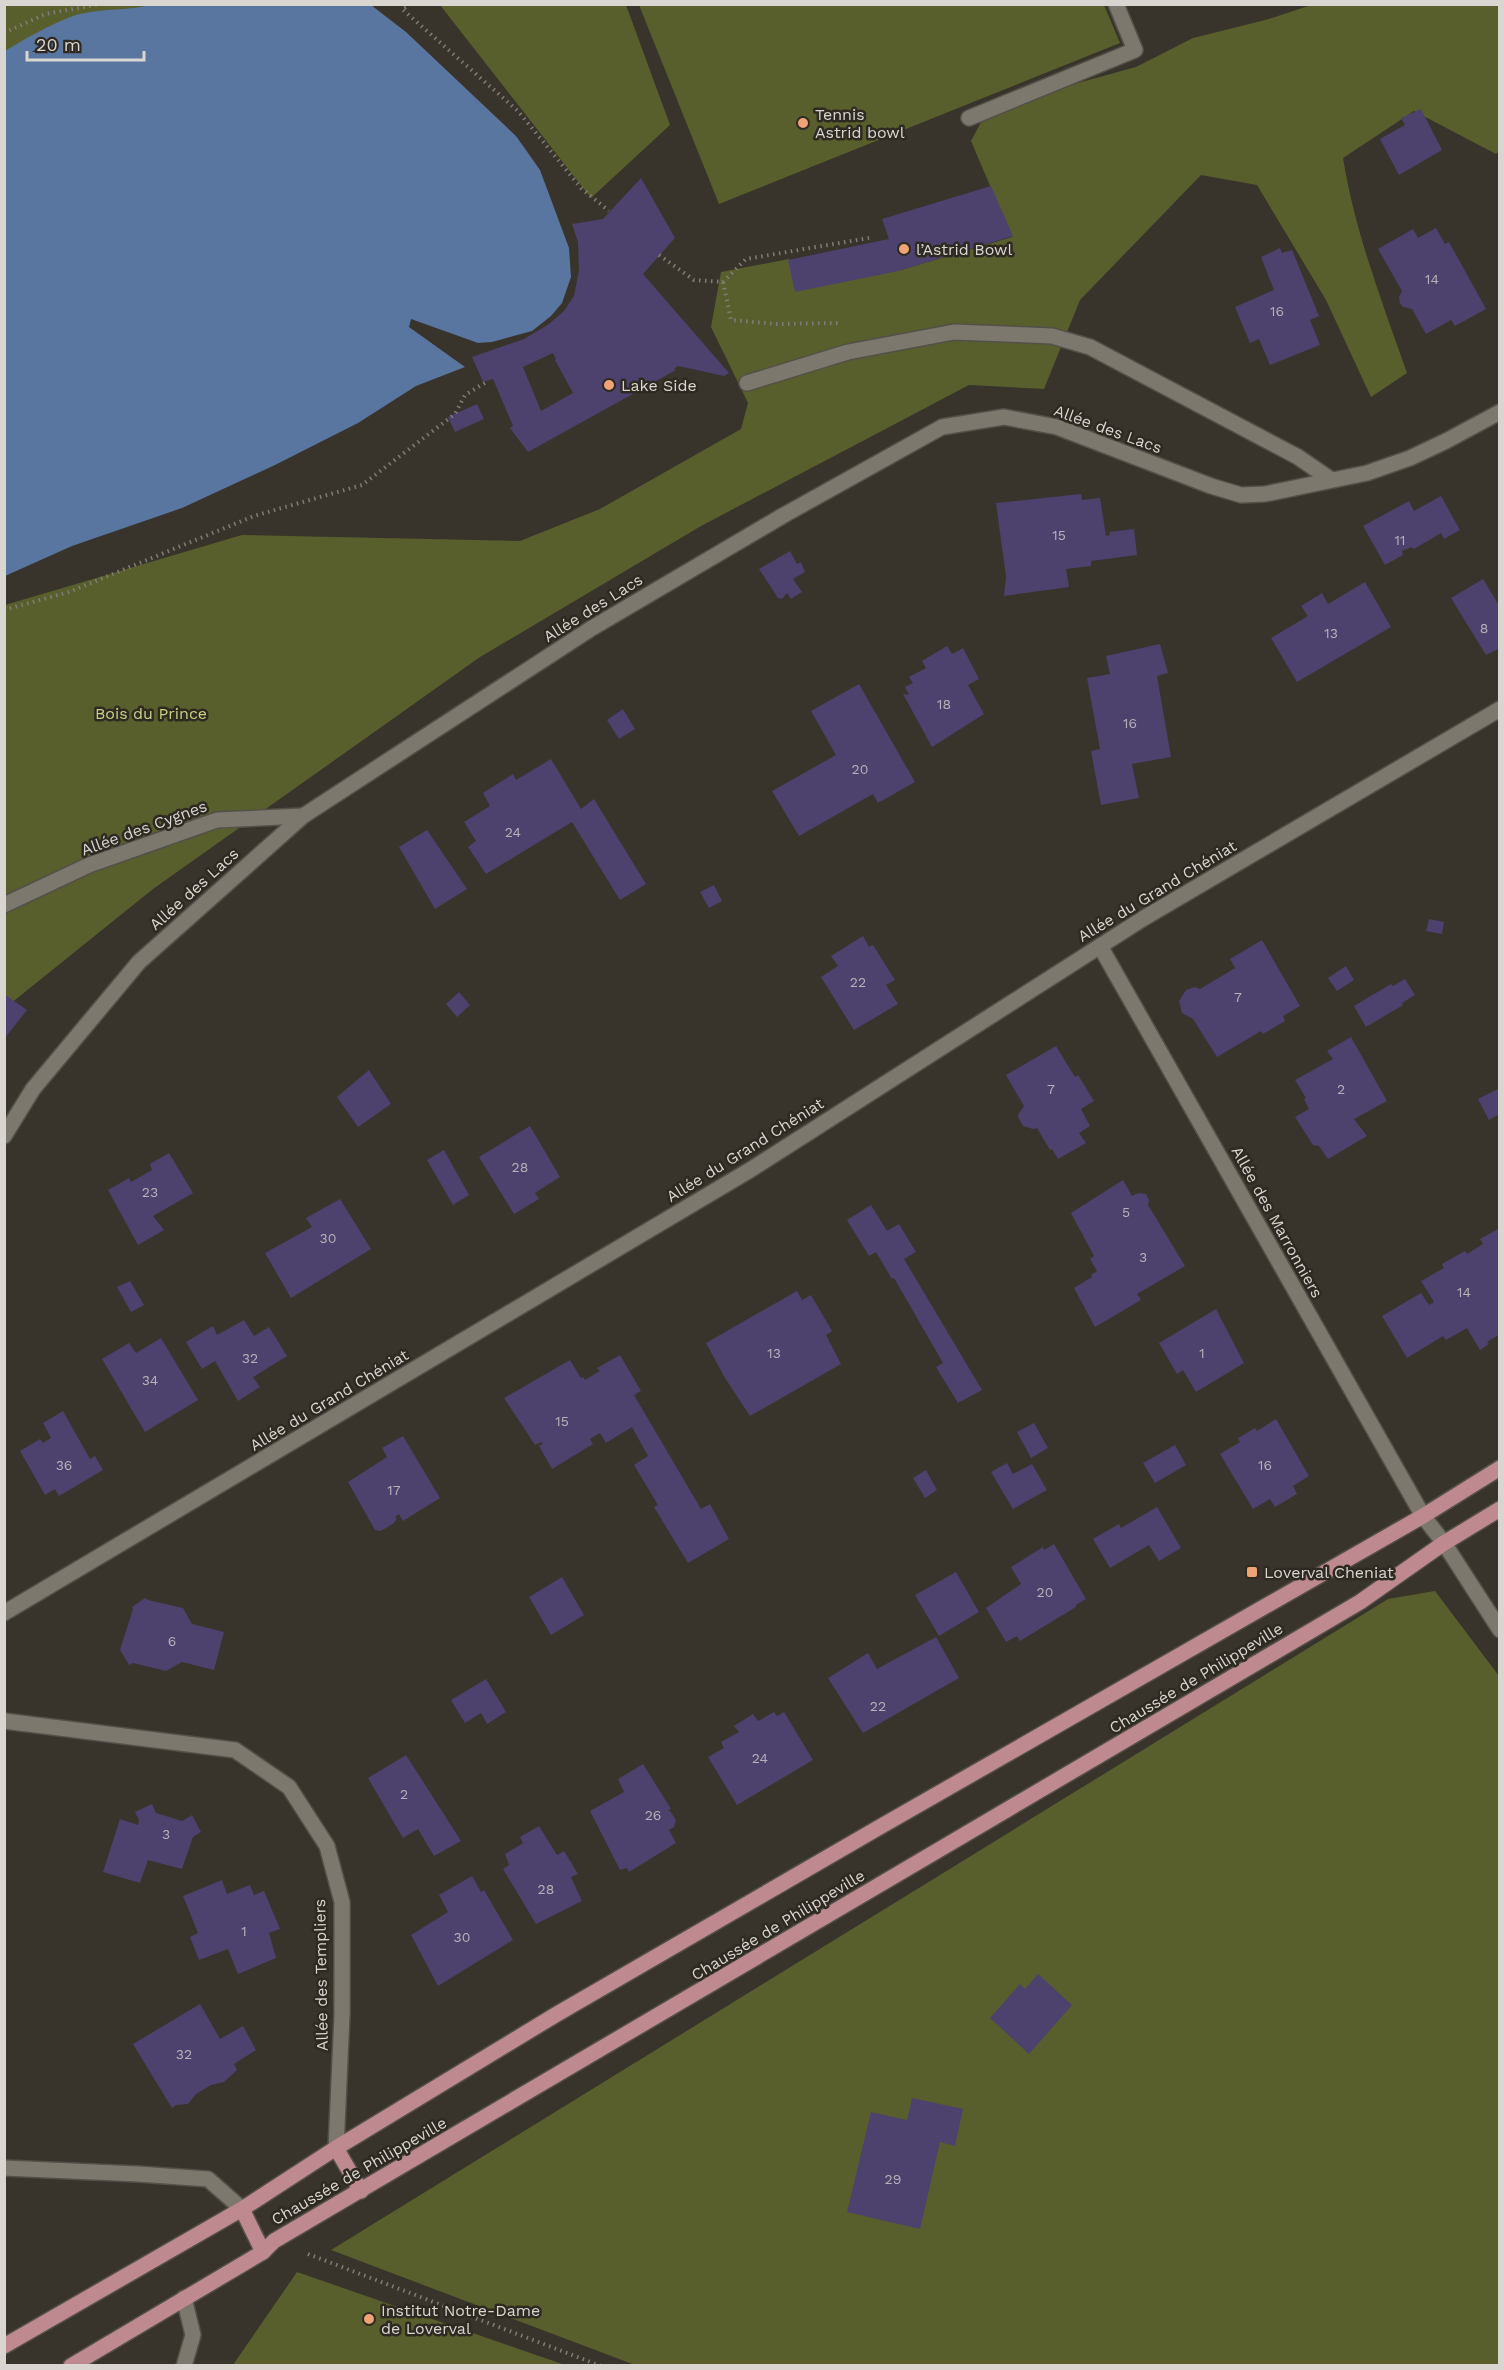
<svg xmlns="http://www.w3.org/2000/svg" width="1504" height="2370" font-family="'Work Sans',sans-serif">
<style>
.green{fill:#595f2c}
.water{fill:#5876a0}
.building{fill:#4d416d;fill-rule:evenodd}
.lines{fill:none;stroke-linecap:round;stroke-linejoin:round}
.minor-casing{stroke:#535049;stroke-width:18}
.major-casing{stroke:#535049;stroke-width:18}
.path{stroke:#817d76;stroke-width:4;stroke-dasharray:1.5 4.5;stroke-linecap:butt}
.minor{stroke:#7c786d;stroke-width:15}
.major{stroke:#bf8990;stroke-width:15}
.poi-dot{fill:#efa377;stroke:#2e2a22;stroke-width:2}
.labels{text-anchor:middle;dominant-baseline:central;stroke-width:5;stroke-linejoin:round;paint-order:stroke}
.number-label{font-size:14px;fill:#b6b1b8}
.poi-label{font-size:16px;fill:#d9d6d1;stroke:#2e2a22;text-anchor:start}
.street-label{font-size:16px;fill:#d9d6d1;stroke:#2e2a22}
.park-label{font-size:16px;fill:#c8d282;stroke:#2e2a22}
</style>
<rect width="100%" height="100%" fill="#38342b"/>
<g class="green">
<polygon points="5,4 167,5 5,78"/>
<polygon points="440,5 626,5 670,125 591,198"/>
<polygon points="639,5 1104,5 1120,43 719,204"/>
<path d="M1311 5H1499L1500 150 1496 154 1414 111 1343 158C1355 232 1382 302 1407 373L1371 397 1326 300 1257 185 1201 175 1080 300 1044 389 969 385 701 526 480 657 153 889 5 1008V605L242 535 520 541 600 509 741 429 748 403 711 327 721 272 789 259 796 291 901 270 1012 237 971 141 986 113 1067 86 1136 67 1193 38 1269 19Z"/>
<polygon points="1435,1591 1499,1676 1499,2365 635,2365 331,2250 1388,1599"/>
<polygon points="297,2272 565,2365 233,2365"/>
</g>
<path class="water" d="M154 4 371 5 406 32 516 136 540 170 569 248 571 277 562 303 551 316 532 331 492 342 478 343 411 319 409 327 465 367 416 386 358 423 275 465 182 508 72 546 5 576V51C23 40 60 19 80 14 104 8 129 11 154 4Z"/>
<g class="building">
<polygon points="1421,109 1442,150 1399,175 1380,139 1405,125 1401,118"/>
<path d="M641 178 675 238 643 274 729 373 724 376 678 366 674 369 676 370 528 452 510 428 513 426 493 379 483 382 472 357 524 339 549 324 564 311 574 296 579 270 578 242 572 224 603 219ZM553 353 556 359 555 360 573 393 541 411 523 367Z"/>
<polygon points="991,186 1013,236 898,271 795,292 788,260 889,239 882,219"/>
<polygon points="1436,228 1445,244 1449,242 1486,309 1455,326 1451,320 1426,334 1412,309 1403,307 1400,303 1399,297 1402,291 1378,249 1413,229 1418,238"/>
<polygon points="1280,248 1282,253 1292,250 1319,316 1310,320 1320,345 1270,365 1259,339 1250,343 1235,307 1274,290 1261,257"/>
<polygon points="477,404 484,419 455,432 448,417"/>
<polygon points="1081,494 1082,500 1100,498 1106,536 1110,535 1109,532 1134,529 1137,555 1091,561 1091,566 1066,569 1069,587 1004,596 1006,577 996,503"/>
<polygon points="1441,496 1460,530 1444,539 1441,533 1414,549 1412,547 1402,551 1403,555 1385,565 1363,526 1409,501 1414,511"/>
<polygon points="790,551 797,564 801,562 805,572 793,579 802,592 791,599 787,593 782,599 778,598 759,569"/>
<polygon points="1483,579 1500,607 1500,648 1486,655 1451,598"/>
<polygon points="1365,582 1391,627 1297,682 1271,638 1308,616 1301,606 1322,593 1328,604"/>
<polygon points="1160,644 1168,673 1157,676 1171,757 1132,764 1139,798 1101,805 1091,751 1100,749 1087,678 1110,674 1106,656"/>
<polygon points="947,646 952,654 963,648 979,679 968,685 984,714 932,747 903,694 909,695 905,687 913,683 909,677 926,668 922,661"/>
<polygon points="859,684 915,782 878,803 873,794 799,836 772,791 836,755 811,711"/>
<polygon points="623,709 635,729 619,739 607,720"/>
<polygon points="551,759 581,809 594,799 646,884 620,900 572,822 486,874 468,847 476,841 464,822 490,806 483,793 513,774 516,780"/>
<polygon points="427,830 467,889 435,909 399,847"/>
<polygon points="714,885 722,901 709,908 700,892"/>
<polygon points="1429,919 1444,922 1442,934 1426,931"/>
<polygon points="863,936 869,947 873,945 895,980 886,985 898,1004 854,1030 821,977 838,966 831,956"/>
<polygon points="1262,940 1300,1006 1283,1016 1285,1021 1263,1034 1261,1031 1217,1057 1193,1019 1182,1013 1179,1001 1186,990 1195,987 1200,989 1235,968 1230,959"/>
<polygon points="1346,966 1354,980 1337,991 1328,978"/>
<polygon points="1405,979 1415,995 1402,1003 1403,1005 1366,1027 1354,1006 1391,984 1393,986"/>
<polygon points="459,992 470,1005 457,1017 446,1004"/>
<polygon points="4,994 27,1010 4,1039"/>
<polygon points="1351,1037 1387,1101 1354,1119 1367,1136 1328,1159 1319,1146 1313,1145 1295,1117 1309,1109 1304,1099 1306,1098 1295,1080 1333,1059 1327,1051"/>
<polygon points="1056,1046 1075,1077 1078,1075 1094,1101 1081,1109 1090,1126 1079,1133 1086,1143 1058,1159 1052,1149 1050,1150 1037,1128 1033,1129 1023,1126 1018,1117 1019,1113 1024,1106 1006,1075"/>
<polygon points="369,1070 391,1104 358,1127 337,1097"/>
<polygon points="1500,1088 1500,1114 1489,1120 1478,1099"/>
<polygon points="530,1126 560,1177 535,1193 539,1199 514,1214 479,1157"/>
<polygon points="444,1150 469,1195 453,1205 427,1160"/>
<polygon points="169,1153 193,1193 153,1216 164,1230 138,1245 108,1190 129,1178 131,1182 152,1170 150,1164"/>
<polygon points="1123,1180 1132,1196 1138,1193 1146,1194 1149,1200 1148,1205 1185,1266 1137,1294 1141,1300 1095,1327 1074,1288 1092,1277 1091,1275 1097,1271 1090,1259 1094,1256 1071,1213"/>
<polygon points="340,1199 371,1249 291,1298 265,1253 312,1227 306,1218"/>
<polygon points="871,1205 887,1231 899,1224 916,1252 904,1259 982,1390 958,1403 936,1367 943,1363 894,1278 892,1279 876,1252 869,1256 847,1220"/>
<polygon points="1500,1228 1500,1334 1487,1342 1489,1344 1480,1350 1467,1328 1446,1340 1443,1336 1407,1358 1382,1316 1421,1293 1429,1305 1434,1302 1421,1281 1444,1268 1442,1264 1465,1251 1467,1254 1483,1244 1480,1239"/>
<polygon points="130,1281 144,1305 131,1312 117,1287"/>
<polygon points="797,1291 802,1300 811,1295 832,1331 826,1335 841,1364 750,1416 725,1378 706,1343"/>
<polygon points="1216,1309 1244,1363 1196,1392 1183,1370 1177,1374 1159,1343"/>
<polygon points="244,1320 254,1336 269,1327 287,1356 253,1377 260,1387 238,1401 215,1361 202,1369 186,1342 213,1326 217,1335"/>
<polygon points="161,1338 198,1400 145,1432 102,1359 129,1343 136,1353"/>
<polygon points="620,1355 641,1391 634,1395 701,1509 710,1504 729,1539 688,1563 654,1507 658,1505 634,1465 648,1456 632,1427 606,1443 600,1433 590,1439 593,1444 552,1469 539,1446 543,1444 541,1442 535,1445 504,1398 570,1360 581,1378 583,1377 585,1380 600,1371 597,1368"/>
<polygon points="63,1411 90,1459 95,1456 103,1470 59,1496 55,1489 45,1495 20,1451 40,1439 43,1443 51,1438 43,1423"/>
<polygon points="1276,1419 1309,1476 1293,1486 1297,1494 1275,1507 1270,1499 1253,1509 1220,1454 1240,1442 1238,1438 1255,1428 1257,1431"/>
<polygon points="1034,1423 1048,1448 1031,1458 1017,1432"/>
<polygon points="403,1436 440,1498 403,1521 399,1514 395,1517 397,1518 394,1523 386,1528 380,1531 375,1530 348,1482 387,1457 382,1448"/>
<polygon points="1175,1445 1186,1465 1155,1483 1143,1463"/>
<polygon points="1007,1463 1013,1474 1032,1464 1047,1490 1013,1509 991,1472"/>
<polygon points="926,1470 937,1490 925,1498 913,1478"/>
<polygon points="1157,1507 1181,1548 1159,1561 1149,1545 1110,1568 1093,1539 1119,1524 1121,1528"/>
<polygon points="1054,1544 1086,1599 1076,1605 1076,1607 1020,1641 1017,1636 1006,1642 986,1608 1021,1584 1011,1567 1043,1547 1044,1550"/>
<polygon points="956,1572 979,1612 939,1636 915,1595"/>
<polygon points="562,1577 584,1615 551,1635 529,1597"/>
<polygon points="145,1598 148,1600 183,1608 192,1624 224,1632 214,1670 182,1662 166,1671 133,1663 129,1665 120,1650 133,1609 132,1607"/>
<polygon points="936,1637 959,1678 863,1733 828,1678 868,1653 877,1669"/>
<polygon points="486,1679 506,1712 487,1724 481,1713 465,1723 451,1700"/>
<polygon points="774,1712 777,1716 784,1712 813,1760 737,1805 708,1757 724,1748 721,1742 739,1732 734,1726 753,1714 758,1721"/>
<polygon points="406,1755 461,1841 434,1856 418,1829 403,1838 368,1778"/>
<polygon points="643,1764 671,1809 667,1811 670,1811 676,1820 674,1827 669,1830 676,1843 629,1872 627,1868 620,1870 590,1811 624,1792 618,1779"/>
<polygon points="152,1804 156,1813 182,1821 192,1815 201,1832 193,1837 182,1869 148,1860 140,1883 103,1872 120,1819 138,1825 139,1820 135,1812"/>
<polygon points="539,1826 557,1855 564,1851 578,1874 571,1877 582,1901 536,1924 503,1869 509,1865 505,1854 523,1843 520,1837"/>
<polygon points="472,1876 481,1892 484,1890 513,1940 438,1986 411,1935 448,1912 439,1895"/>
<polygon points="222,1880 227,1894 250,1885 254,1895 264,1891 280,1929 269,1933 276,1958 238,1974 228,1949 199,1960 190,1937 198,1933 183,1896"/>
<polygon points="1038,1974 1072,2005 1029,2054 990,2018 1020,1984 1025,1989"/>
<polygon points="200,2004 220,2039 243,2026 256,2050 234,2064 237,2070 224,2082 211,2085 196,2094 188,2104 176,2105 172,2108 133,2044"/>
<polygon points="912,2098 963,2109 955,2146 940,2142 920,2229 847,2212 871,2112 907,2120"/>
</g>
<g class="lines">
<defs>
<g id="minor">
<polyline points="969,118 1135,50 1116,4"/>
<polyline points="747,383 848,352 954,332 1052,336 1090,347 1298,457 1330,479"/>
<polyline points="4,905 89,865 217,820 303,816"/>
<polyline points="1100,946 1423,1516 1444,1543 1500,1630"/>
<polyline points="4,1136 33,1089 139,962 303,816 592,628 784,515 942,427 1004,417 1057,427 1211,486 1241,495 1265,494 1367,473 1410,458 1446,441 1500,412"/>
<polyline points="4,1613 750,1170 1144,918 1500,709"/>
<polyline points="4,1721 235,1750 289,1787 327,1846 342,1902 342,2015 336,2148"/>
<polyline points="4,2168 138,2174 208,2179 242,2209"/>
<polyline points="184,2298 193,2335 184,2366"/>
</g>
<g id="major">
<polyline points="336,2148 361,2191"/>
<polyline points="242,2209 263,2252"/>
<polyline points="4,2346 242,2209 336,2148 557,2014 878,1828 1423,1516 1500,1468"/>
<polyline points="71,2366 263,2252 274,2241 1360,1602 1444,1543 1500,1509"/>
</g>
</defs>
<use href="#minor" class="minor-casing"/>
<use href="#major" class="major-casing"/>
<g class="path">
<polyline points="411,4 402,9 518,111 581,188 609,211"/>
<polyline points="4,33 45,14 101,4"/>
<polyline points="659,255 694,280 723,282 746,259 869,238"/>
<polyline points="723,282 731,320 776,324 839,323"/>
<polyline points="4,610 69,592 254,516 362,485 455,414 465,395 488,381"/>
<polyline points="308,2254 601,2366"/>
</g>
<use href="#minor" class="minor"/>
<use href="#major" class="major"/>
</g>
<g class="poi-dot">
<circle cx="803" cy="123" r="6"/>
<circle cx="904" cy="249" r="6"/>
<circle cx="609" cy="385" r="6"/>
<rect x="1246" y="1566" width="12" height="12" rx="3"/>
<circle cx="369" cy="2319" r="6"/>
</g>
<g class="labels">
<g class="number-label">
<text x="1432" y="279">14</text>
<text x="1277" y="311">16</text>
<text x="1059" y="535">15</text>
<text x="1400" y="540">11</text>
<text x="1484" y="628">8</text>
<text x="1331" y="633">13</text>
<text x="944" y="704">18</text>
<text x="1130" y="723">16</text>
<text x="860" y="769">20</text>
<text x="513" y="832">24</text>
<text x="858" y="982">22</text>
<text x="1238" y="997">7</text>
<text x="1051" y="1089">7</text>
<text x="1341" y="1089">2</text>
<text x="520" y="1167">28</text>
<text x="150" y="1192">23</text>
<text x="1126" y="1212">5</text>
<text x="328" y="1238">30</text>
<text x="1143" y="1257">3</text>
<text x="1464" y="1292">14</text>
<text x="774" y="1353">13</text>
<text x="1202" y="1353">1</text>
<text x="250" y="1358">32</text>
<text x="150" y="1380">34</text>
<text x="562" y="1421">15</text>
<text x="64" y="1465">36</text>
<text x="1265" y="1465">16</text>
<text x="394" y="1490">17</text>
<text x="1045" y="1592">20</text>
<text x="172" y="1641">6</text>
<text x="878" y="1706">22</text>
<text x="760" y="1758">24</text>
<text x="404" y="1794">2</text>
<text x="653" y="1815">26</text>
<text x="166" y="1834">3</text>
<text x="546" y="1889">28</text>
<text x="244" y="1931">1</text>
<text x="462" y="1937">30</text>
<text x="184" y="2054">32</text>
<text x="893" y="2179">29</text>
</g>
<g class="poi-label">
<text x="815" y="114">Tennis<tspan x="815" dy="18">Astrid bowl</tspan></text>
<text x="916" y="249">l’Astrid Bowl</text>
<text x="621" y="385">Lake Side</text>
<text x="1264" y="1572">Loverval Cheniat</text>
<text x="381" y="2310">Institut Notre-Dame<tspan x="381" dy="18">de Loverval</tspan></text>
</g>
<g class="street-label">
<text transform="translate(1108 429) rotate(20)">Allée des Lacs</text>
<text transform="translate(593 608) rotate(-32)">Allée des Lacs</text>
<text transform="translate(144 828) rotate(-20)">Allée des Cygnes</text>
<text transform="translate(194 889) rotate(-42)">Allée des Lacs</text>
<text transform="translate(1157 891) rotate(-31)">Allée du Grand Chéniat</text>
<text transform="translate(745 1150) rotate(-32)">Allée du Grand Chéniat</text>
<text transform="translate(1277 1222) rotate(61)">Allée des Marronniers</text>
<text transform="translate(329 1400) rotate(-31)">Allée du Grand Chéniat</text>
<text transform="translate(1196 1678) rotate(-31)">Chaussée de Philippeville</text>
<text transform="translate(778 1925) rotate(-31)">Chaussée de Philippeville</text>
<text transform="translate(321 1975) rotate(-91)">Allée des Templiers</text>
<text transform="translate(359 2171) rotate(-30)">Chaussée de Philippeville</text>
</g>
<g class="park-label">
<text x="151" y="713">Bois du Prince</text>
</g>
</g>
<rect width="1504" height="2370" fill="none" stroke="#d9d6d1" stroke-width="12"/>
<path d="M27 51v9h117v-9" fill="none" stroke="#d9d6d1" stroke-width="3"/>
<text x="36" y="51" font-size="18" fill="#d9d6d1" stroke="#2e2a22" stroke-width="4.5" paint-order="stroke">20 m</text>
</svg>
